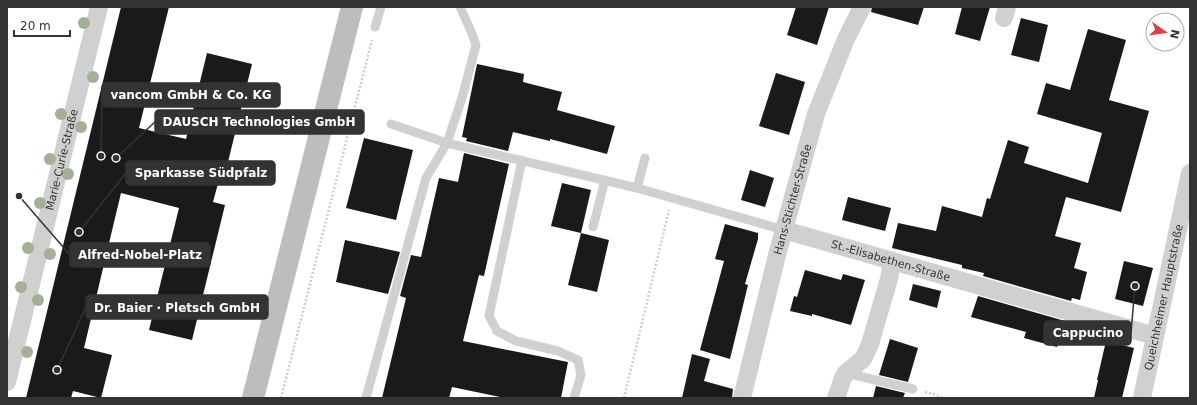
<svg xmlns="http://www.w3.org/2000/svg" width="1197" height="405" font-family="'DejaVu Sans',sans-serif">
	<style>
		.building { fill: #1a1a1a }
		.lines { fill: none; stroke-linecap: round; stroke-linejoin: round }
		.path { stroke: #cdcdcd; stroke-width: 2.5; stroke-dasharray: 2 2; stroke-linecap: butt }
		.service { stroke: #d0d0d0; stroke-width: 9 }
		.minor { stroke: #d0d0d0; stroke-width: 18 }
		.secondary { stroke: #bdbdbd; stroke-width: 22 }
		.tree { fill: #a2b095 }
		.labels { text-anchor: middle; stroke-width: 4; stroke-linejoin: round; paint-order: stroke }
		.street-label { font-size: 11px; fill: #333; stroke: #fff }
		.leader { fill: none; stroke: #333; stroke-width: 1.5 }
		.callout-dot { fill: #333; stroke: #fff; stroke-width: 1.5 }
		.callout { fill: #333; stroke: #333; stroke-width: 1.5 }
		.callout-label { font-size: 12px; text-anchor: middle; font-weight: bold; fill: #fff }
	</style>
	<rect width="100%" height="100%" fill="#fff"/>
	<g class="building">
		<path d="M121 7H169L139 128 186 139 207 53 252 64 227 166 223 165 213 202 225 205 192 340 149 330 179 208 121 193 84 348 112 355 101 398 73 391 71 398H26Z"/>
		<path d="M796 7H829L817 45 787 35Z"/>
		<path d="M872 7H924L918 25 871 12Z"/>
		<path d="M962 7H990L980 41 955 34Z"/>
		<path d="M1021 18 1048 25 1039 62 1011 55Z"/>
		<path d="M1088 29 1126 40 1109 100 1149 111 1121 212 1066 197 1055 236 1081 243 1074 268 1087 272 1080 300 1072 298 1071 301 983 276 984 273 962 268V265L892 248 898 223 936 231 942 206 982 217 987 198 990 199 1008 140 1029 147 1024 163 1088 183 1102 133 1037 114 1046 83 1070 90Z"/>
		<path d="M477 64 524 74 523 82 562 92 557 110 615 126 607 154 550 139V141L513 132 508 151 466 141 467 138 462 137Z"/>
		<path d="M776 73 805 82 789 135 759 126Z"/>
		<path d="M364 138 413 150 396 220 346 208Z"/>
		<path d="M464 153 509 164 484 276 479 275 463 341 568 362 561 398H505L452 387 449 398H382L406 298 400 296 411 255 421 257 439 178 458 182Z"/>
		<path d="M750 170 774 178 765 207 741 200Z"/>
		<path d="M562 183 591 190 581 233 551 226Z"/>
		<path d="M848 197 891 208 885 231 842 220Z"/>
		<path d="M725 224 758 233V239L745 284 748 285 730 359 700 350 724 261 715 259Z"/>
		<path d="M581 233 609 240 597 292 568 285Z"/>
		<path d="M345 240 400 252 388 294 336 282Z"/>
		<path d="M1124 261 1153 268 1143 306 1115 299Z"/>
		<path d="M805 270 841 280 843 274 865 280 851 325 812 314V316L790 311 794 296 797 297Z"/>
		<path d="M913 284 941 291 937 308 909 300Z"/>
		<path d="M978 296 1065 321 1057 347 1024 338 1026 332 971 317Z"/>
		<path d="M890 339 918 348 908 382 879 375Z"/>
		<path d="M1106 341 1134 348 1122 398H1094L1098 380H1097Z"/>
		<path d="M692 354 710 359 704 381 733 389 732 398H682Z"/>
		<path d="M876 386 905 393 903 398H873Z"/>
	</g>
	<g class="lines">
		<g class="path">
			<path d="M925 392 940 396 942 398"/>
			<path d="M281 398 372 40"/>
			<path d="M624 398 669 210"/>
		</g>
		<g class="service">
			<path d="M375 27 381 7"/>
			<path d="M391 124 447 143 637 188 784 230"/>
			<path d="M522 160 489 316 497 331 516 341 558 351 578 360 581 375 574 398"/>
			<path d="M637 188 645 158"/>
			<path d="M593 227 605 180"/>
			<path d="M846 373 913 389"/>
			<path d="M366 398 426 178 447 143 462 98 476 45 471 31 460 7"/>
		</g>
		<g class="minor">
			<path d="M1004 18 1007 7"/>
			<path id="s1" d="M784 230 1155 336"/>
			<path id="s2" d="M7 382 99 7"/>
			<path id="s3" d="M742 398 777 255 816 114 846 39 862 7"/>
			<path d="M836 398 843 378 846 373 863 359 870 344 889 279 892 261"/>
			<path id="s4" d="M1142 398 1190 173"/>
		</g>
		<path class="secondary" d="M253 398 352 7"/>
	</g>
	<g class="tree">
		<circle cx="84" cy="23" r="6"/>
		<circle cx="93" cy="77" r="6"/>
		<circle cx="61" cy="114" r="6"/>
		<circle cx="81" cy="127" r="6"/>
		<circle cx="50" cy="159" r="6"/>
		<circle cx="68" cy="174" r="6"/>
		<circle cx="40" cy="203" r="6"/>
		<circle cx="28" cy="248" r="6"/>
		<circle cx="50" cy="254" r="6"/>
		<circle cx="21" cy="287" r="6"/>
		<circle cx="38" cy="300" r="6"/>
		<circle cx="27" cy="352" r="6"/>
	</g>
	<g class="labels">
		<g class="street-label">
			<text dy="4" stroke="none"><textPath href="#s2" startOffset="229">Marie-Curie-Straße</textPath></text>
			<text dy="4" stroke="none"><textPath href="#s3" startOffset="205">Hans-Stichter-Straße</textPath></text>
			<text dy="4" stroke="none"><textPath href="#s1" startOffset="111">St.-Elisabethen-Straße</textPath></text>
			<text dy="4" stroke="none"><textPath href="#s4" startOffset="103">Queichheimer Hauptstraße</textPath></text>
		</g>
	</g>
	<path class="leader" d="M101 156L102 95M116 158L155 122M79 232L126 173M19 196L70 255M57 370L86 307M1135 286L1131 333"/>
	<g class="callout-dot">
		<circle cx="101" cy="156" r="4"/>
		<circle cx="116" cy="158" r="4"/>
		<circle cx="79" cy="232" r="4"/>
		<circle cx="19" cy="196" r="4"/>
		<circle cx="57" cy="370" r="4"/>
		<circle cx="1135" cy="286" r="4"/>
	</g>
	<g class="callout">
		<rect x="102" y="83" width="178" height="24" rx="4"/>
		<rect x="155" y="110" width="209" height="24" rx="4"/>
		<rect x="126" y="161" width="149" height="24" rx="4"/>
		<rect x="70" y="243" width="140" height="24" rx="4"/>
		<rect x="86" y="295" width="182" height="24" rx="4"/>
		<rect x="1044" y="321" width="87" height="24" rx="4"/>
	</g>
	<g class="callout-label">
		<text x="191" y="99">vancom GmbH &amp; Co. KG</text>
		<text x="259" y="126">DAUSCH Technologies GmbH</text>
		<text x="201" y="177">Sparkasse Südpfalz</text>
		<text x="140" y="259">Alfred-Nobel-Platz</text>
		<text x="177" y="312">Dr. Baier · Pletsch GmbH</text>
		<text x="1088" y="337">Cappucino</text>
	</g>
	<rect width="1197" height="405" fill="none" stroke="#333333" stroke-width="16"/>
	<g transform="translate(1165 32) rotate(103)"><circle r="19" fill="#ffffff" stroke="#adadad"/>
	<path d="M0-3L7 15L0 10L-7 15Z" fill="#e63946"/>
	<text y="-6" font-size="11" font-weight="bold" text-anchor="middle" fill="#333333">N</text>
	</g>
	<path d="M14 30v6h56v-6" fill="none" stroke="#333333" stroke-width="2"/>
	<text x="20" y="30" font-size="12" fill="#333333" stroke="#ffffff" stroke-width="3" paint-order="stroke">20 m</text>
</svg>
